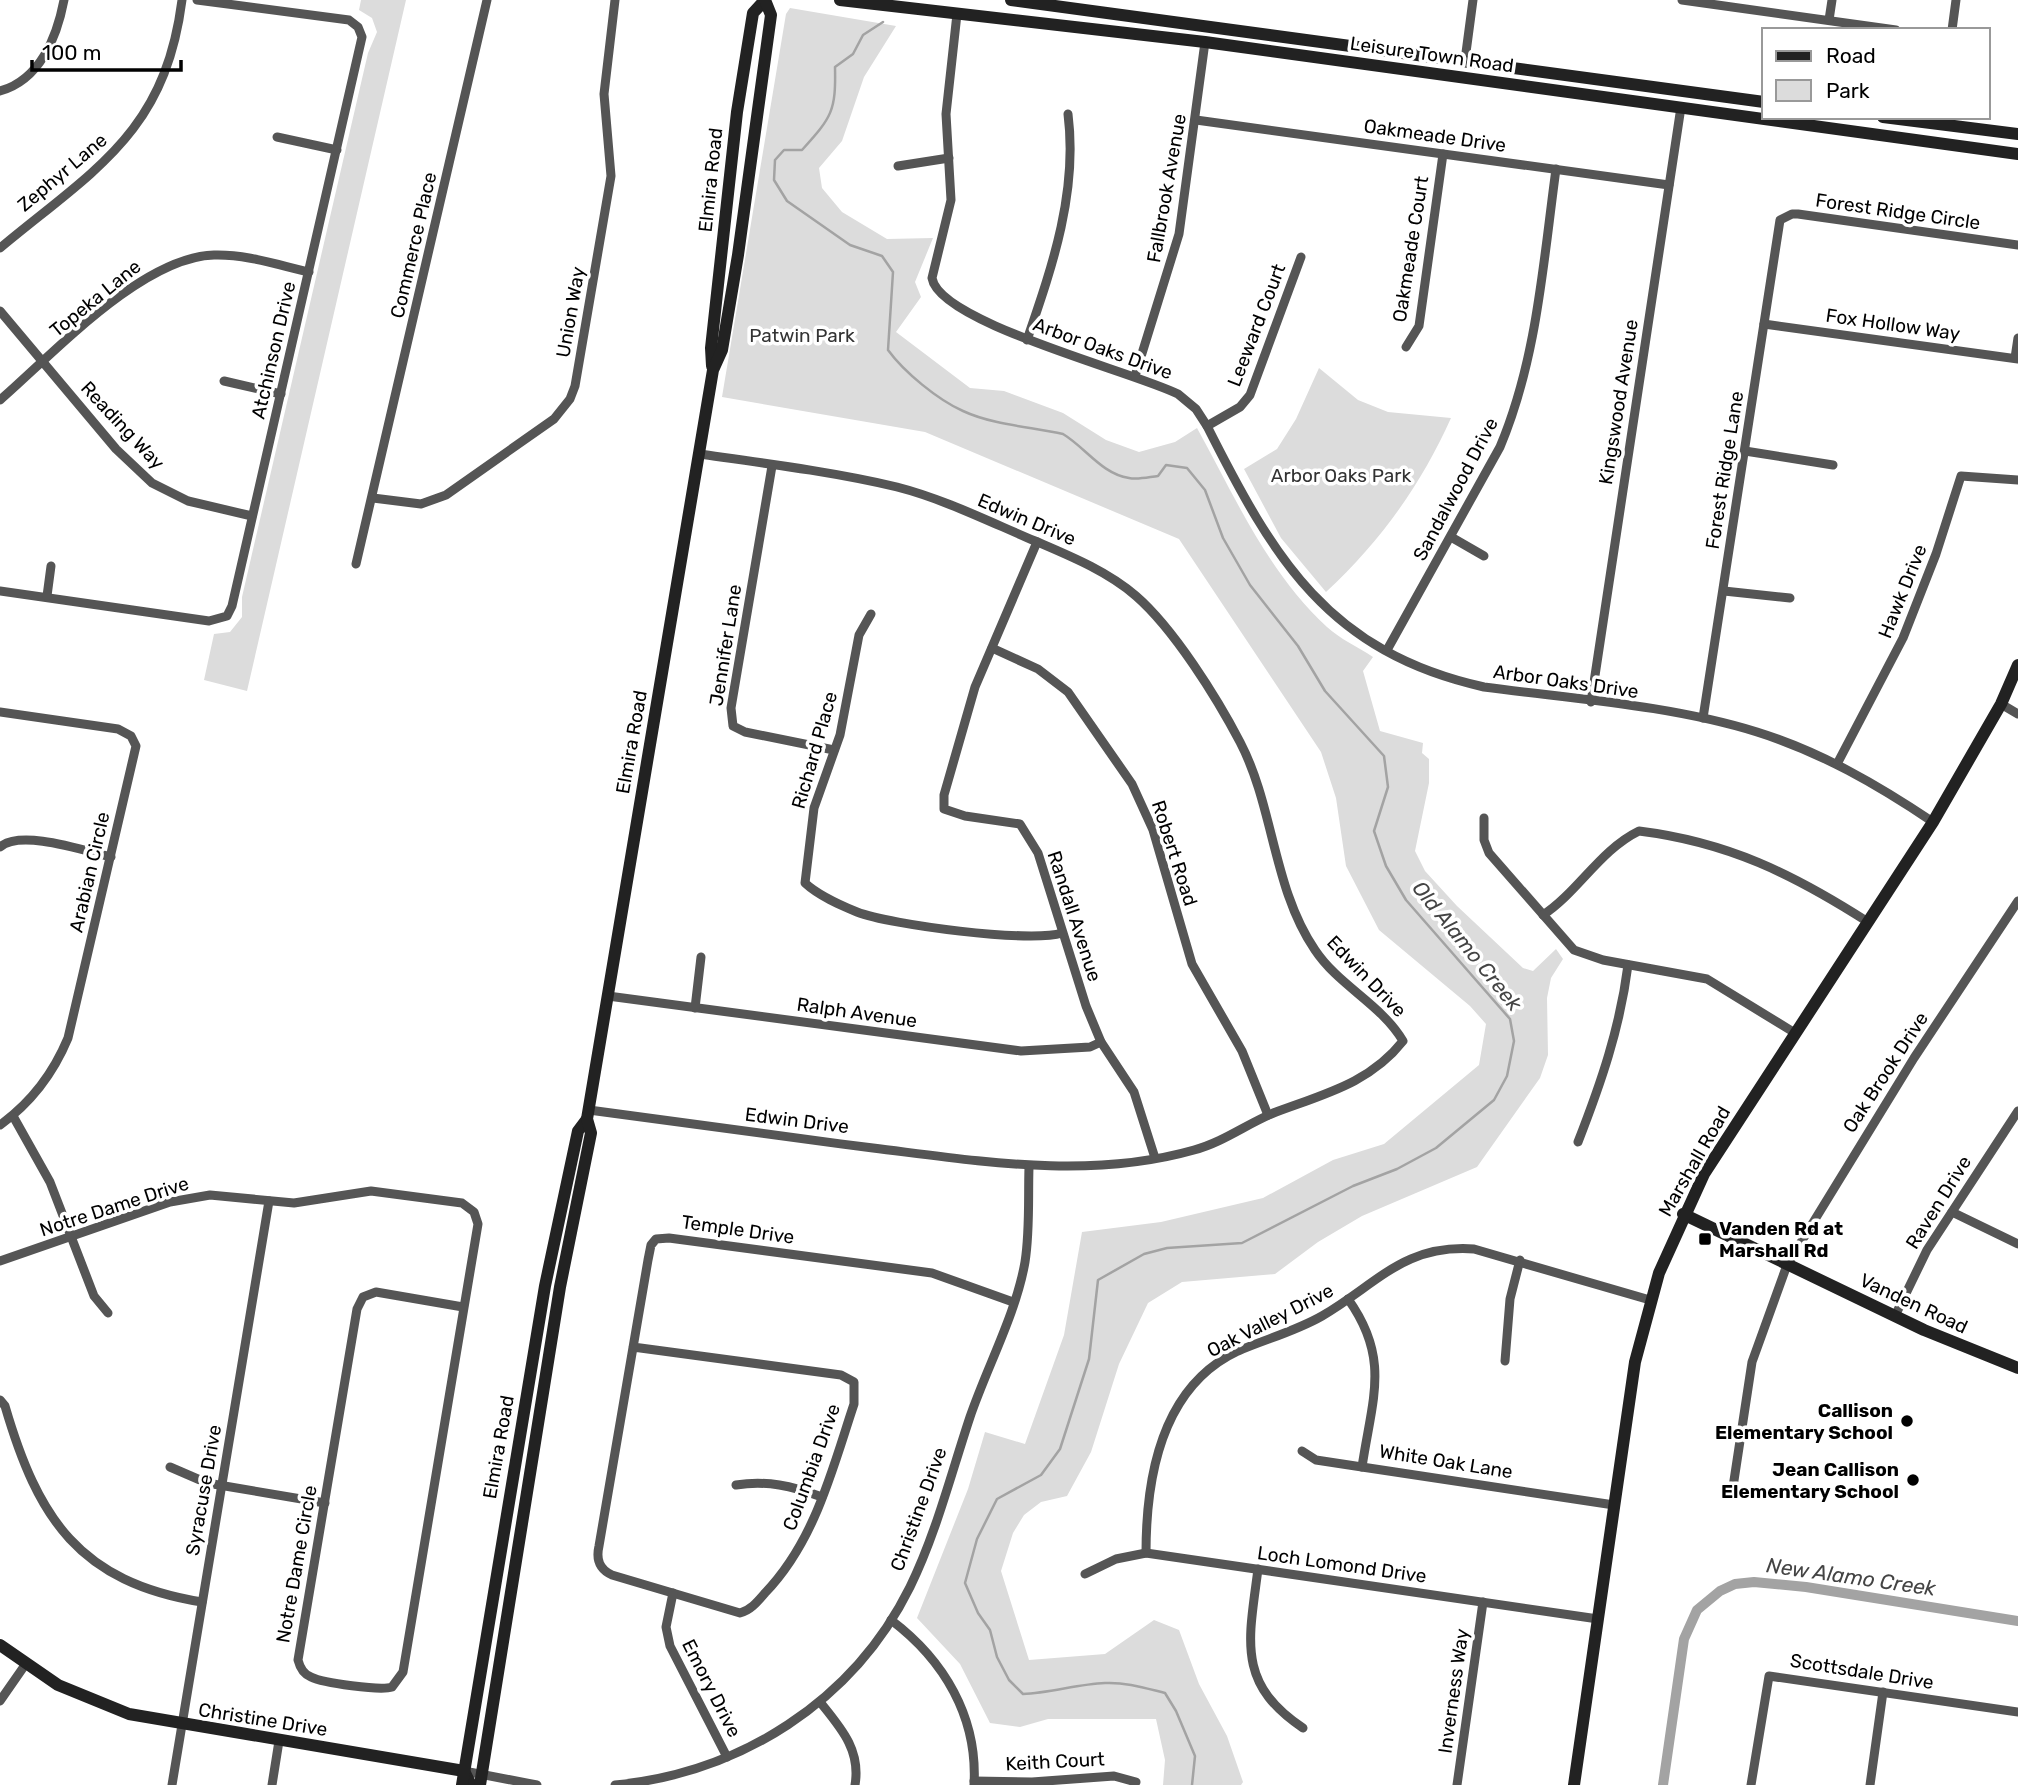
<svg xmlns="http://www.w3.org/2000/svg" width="2018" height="1785" font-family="Rubik,sans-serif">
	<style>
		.green { fill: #dcdcdc }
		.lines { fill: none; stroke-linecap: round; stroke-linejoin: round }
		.stream { stroke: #a3a3a3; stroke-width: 2.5 }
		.canal { stroke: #a3a3a3; stroke-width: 10 }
		.street { stroke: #555; stroke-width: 9 }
		.secondary { stroke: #222; stroke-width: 12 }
		.poi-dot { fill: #000; stroke: #fff; stroke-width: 2.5 }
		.labels { text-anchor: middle; stroke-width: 7; stroke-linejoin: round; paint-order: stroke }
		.street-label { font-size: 19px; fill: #000; stroke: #fff }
		.park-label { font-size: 19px; fill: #333; stroke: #fff }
		.poi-label { font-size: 19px; font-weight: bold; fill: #000; stroke: #fff; text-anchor: end }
		.water-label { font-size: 21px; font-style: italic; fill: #444; stroke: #fff }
	</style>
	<rect width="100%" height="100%" fill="#fff"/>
	<g class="green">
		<path d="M361 0H406L247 691 204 680 214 634 230 632 242 617V597L368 53 377 32 372 18 359 10Z"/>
		<path d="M790 8 896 26 864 77 842 141 819 168 822 188 842 212 887 239 933 238 915 282 921 297 896 332 970 388 1004 391 1063 413 1106 440 1139 452 1175 442 1197 428C1235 497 1268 573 1327 627 1340 639 1358 647 1373 657L1363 671 1380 731 1423 743 1422 753 1429 759V783L1415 851 1425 871 1457 906 1523 968 1533 971 1556 949 1563 959 1551 978 1547 998 1548 1055 1540 1078 1477 1167 1362 1216 1318 1242 1275 1274 1182 1282 1148 1303 1119 1364 1091 1452 1067 1496 1041 1502 1024 1515 1013 1533 1001 1571 1029 1660 1105 1654 1154 1620 1179 1630 1199 1684 1227 1736 1243 1782 1241 1785H1163L1165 1760 1156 1719H1048L1020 1727 990 1723 960 1664 917 1618 968 1489 985 1432 1025 1444 1064 1335 1082 1232 1161 1222 1263 1198 1333 1160 1384 1144 1479 1065 1486 1024 1470 1006 1379 930 1346 866 1336 798 1321 752 1179 539 925 432 722 397 786 14Z"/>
		<path d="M1319 368 1358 400 1388 412 1451 418C1421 485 1380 542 1326 592L1281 538 1244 469 1277 449 1296 419Z"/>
	</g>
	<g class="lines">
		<path class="stream" d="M883 22 863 35 853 54 835 67C836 111 832 117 802 150H784L775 160 774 180 787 201 850 245 882 256 893 272 888 350C904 372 938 400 963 411 993 425 1032 427 1063 434 1086 448 1102 474 1129 478 1138 480 1149 477 1158 476L1166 465 1187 468 1205 490 1223 538 1250 585 1298 646 1325 691 1384 756 1388 787 1374 831 1386 866 1406 900 1510 1019 1514 1041 1507 1076 1494 1100 1436 1148 1397 1169 1353 1186 1242 1243 1167 1248 1144 1254 1098 1280 1089 1359 1060 1449 1041 1475 997 1499 977 1539 965 1583 978 1613 990 1630 997 1657 1009 1680 1023 1694C1050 1693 1078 1684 1105 1683 1126 1682 1145 1688 1165 1693L1176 1711 1195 1756 1192 1785"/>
		<path class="canal" d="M1663 1785 1684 1639 1697 1610 1720 1591 1735 1584 1754 1582 1806 1587 2018 1621"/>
		<g class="street">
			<path d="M1682 0 1896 30"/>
			<path d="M957 14 946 114 951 200 932 278C939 323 1135 372 1178 394L1196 409 1207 426C1274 559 1328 652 1484 687 1574 699 1670 705 1757 732 1821 752 1878 785 1933 822"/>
			<path d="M1829 20 1832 0"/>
			<path d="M1952 30 1956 0"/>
			<path d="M1465 60 1473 0"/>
			<path d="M0 91C40 80 57 37 64 0"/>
			<path d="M1196 120 1669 185"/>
			<path d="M277 137 337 150"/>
			<path d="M898 166 949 158"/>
			<path d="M0 248C95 169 165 133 182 0"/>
			<path d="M0 311 116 449 152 483 188 501 252 516"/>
			<path d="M1764 324 2018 359"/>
			<path d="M1027 340C1052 267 1078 193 1068 114"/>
			<path d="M1406 347 1419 326 1443 154"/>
			<path d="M2015 358 2018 338"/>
			<path d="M1135 376 1179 234 1205 42"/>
			<path d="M224 381 281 394"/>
			<path d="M0 400C53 354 142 257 214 255 246 254 278 265 309 272"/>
			<path d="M1207 426 1240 407 1250 395 1301 257"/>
			<path d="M1745 451 1833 465"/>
			<path d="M772 466 731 708 733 726 745 732 834 750"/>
			<path d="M373 498 421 504 446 495 554 419 570 399 575 386 611 176 604 94 615 0"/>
			<path d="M1451 537 1484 556"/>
			<path d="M1037 542 975 687 944 795V809L965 816 1020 824 1038 853 1086 1006 1101 1042 1134 1092 1155 1158"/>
			<path d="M356 564 487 0"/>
			<path d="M0 591 209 621 227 616 232 606 362 37 358 27 349 20 197 0"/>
			<path d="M1724 591 1790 598"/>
			<path d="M47 596 51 566"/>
			<path d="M871 614 859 635 840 735 814 808 805 883C819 896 840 905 857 912 890 925 1030 943 1062 933"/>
			<path d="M992 648 1038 669 1068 692 1132 784 1153 830 1192 964 1242 1051 1268 1115"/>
			<path d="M1387 650 1500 447C1537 359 1543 264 1556 169"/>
			<path d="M1591 702 1681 107"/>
			<path d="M2001 704 2018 714"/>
			<path d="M0 712 118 729 131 736 136 746 68 1038C53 1074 32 1102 0 1125"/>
			<path d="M1703 718 1780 220 1792 214H1798L2018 245"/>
			<path d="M1837 764 1903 638 1936 554 1961 476 2018 480"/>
			<path d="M1484 818V840L1489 853 1574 950 1603 960 1707 979 1795 1033"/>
			<path d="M0 847C21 829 85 851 111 857"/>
			<path d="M1543 915C1578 892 1600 850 1639 831 1728 842 1793 874 1868 922"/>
			<path d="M608 996 1021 1051 1090 1047 1101 1042"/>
			<path d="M695 1008 701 957"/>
			<path d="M589 1110C683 1123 778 1136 873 1148 979 1161 1089 1180 1194 1150 1224 1142 1248 1123 1276 1112 1324 1094 1370 1083 1403 1041 1381 1004 1339 986 1315 950 1273 889 1274 807 1240 742 1217 698 1174 629 1136 596 1107 571 1070 556 1035 541 990 522 944 499 897 487 834 472 763 463 699 454"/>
			<path d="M13 1116 50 1182 94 1296 108 1313"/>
			<path d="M1578 1142C1601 1083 1620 1028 1628 965"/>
			<path d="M1952 1212 2018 1244"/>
			<path d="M0 1261 170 1202 210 1195 294 1203 371 1191 462 1203 474 1212 478 1224 403 1672 392 1687C381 1691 323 1683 311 1677 303 1674 300 1668 298 1660L357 1309 363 1297 376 1292 463 1307"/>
			<path d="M1348 1299C1391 1359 1372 1399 1362 1467L1614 1505"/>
			<path d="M1895 1316 1927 1250 2018 1111"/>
			<path d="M633 1347 841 1375 854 1382V1404C832 1470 815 1541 765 1593 758 1601 751 1610 740 1613L612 1575C599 1569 596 1559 599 1546L648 1260 651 1245 656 1239 669 1238 932 1273 1013 1302"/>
			<path d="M1505 1361 1510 1299 1520 1260"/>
			<path d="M0 1400 5 1406C38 1519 79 1582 202 1602"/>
			<path d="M1302 1451 1316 1460 1362 1467"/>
			<path d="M170 1467 207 1483 325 1503"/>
			<path d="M736 1485C767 1480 792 1486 822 1497"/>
			<path d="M1733 1487 1752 1362 1787 1265 1914 1058 2018 901"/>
			<path d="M1146 1553C1146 1477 1161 1387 1238 1351 1266 1339 1296 1331 1322 1316 1377 1284 1404 1244 1474 1249L1650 1300"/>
			<path d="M1258 1569C1249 1640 1236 1683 1303 1728"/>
			<path d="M1085 1574 1116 1559 1146 1553 1598 1619"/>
			<path d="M673 1593 666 1627 670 1646 727 1757"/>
			<path d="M891 1620C944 1660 978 1717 974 1785"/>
			<path d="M0 1701 25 1665"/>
			<path d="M820 1702C841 1728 861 1750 855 1785"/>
			<path d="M464 1771 537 1785"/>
			<path d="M974 1781 1032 1782 1114 1776 1136 1782"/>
			<path d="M172 1785 269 1201"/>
			<path d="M272 1785 279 1741"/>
			<path d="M615 1785C740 1773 853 1702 910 1587 936 1534 951 1474 970 1417 987 1367 1016 1314 1025 1262 1030 1231 1028 1198 1029 1167"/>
			<path d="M1457 1785 1483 1602"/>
			<path d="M1751 1785 1769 1676 2018 1712"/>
			<path d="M1870 1785 1883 1692"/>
		</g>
		<g class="secondary">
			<path d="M840 0 1205 42 2018 154"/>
			<path d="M1011 0 1764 102"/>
			<path d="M1883 117 2018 134"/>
			<path d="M712 366 711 348 737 112 753 13 765 0"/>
			<path d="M1683 1214 1924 1330 2018 1368"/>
			<path d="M0 1645 58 1685 129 1714 464 1771 471 1785"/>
			<path d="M462 1785 545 1286 578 1131 587 1119"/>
			<path d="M480 1785 560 1287 591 1133 587 1119 713 370 722 350 738 255 771 15 765 0"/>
			<path d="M1574 1785 1635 1362 1659 1273 1704 1174 1933 822 2001 704 2018 665"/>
		</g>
	</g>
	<g class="poi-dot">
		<rect x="1698" y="1232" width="14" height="14" rx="3.5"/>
		<circle cx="1907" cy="1421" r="7"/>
		<circle cx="1913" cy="1480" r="7"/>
	</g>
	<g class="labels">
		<g class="street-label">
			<text transform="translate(1432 54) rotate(8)" y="7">Leisure Town Road</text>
			<text transform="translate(1435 135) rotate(8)" y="7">Oakmeade Drive</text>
			<text transform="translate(62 172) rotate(-40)" y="7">Zephyr Lane</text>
			<text transform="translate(710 180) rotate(-84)" y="7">Elmira Road</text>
			<text transform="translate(1166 188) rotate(-80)" y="7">Fallbrook Avenue</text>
			<text transform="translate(1898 211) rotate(8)" y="7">Forest Ridge Circle</text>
			<text transform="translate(413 245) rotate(-77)" y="7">Commerce Place</text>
			<text transform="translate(1410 249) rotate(-81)" y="7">Oakmeade Court</text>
			<text transform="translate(95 298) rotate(-39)" y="7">Topeka Lane</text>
			<text transform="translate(570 312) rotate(-80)" y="7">Union Way</text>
			<text transform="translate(1893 324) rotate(8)" y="7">Fox Hollow Way</text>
			<text transform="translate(1256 325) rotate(-69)" y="7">Leeward Court</text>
			<text transform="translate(1103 348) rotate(20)" y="7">Arbor Oaks Drive</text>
			<text transform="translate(273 350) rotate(-77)" y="7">Atchinson Drive</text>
			<text transform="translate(1618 402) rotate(-81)" y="7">Kingswood Avenue</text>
			<text transform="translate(123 425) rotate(47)" y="7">Reading Way</text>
			<text transform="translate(1724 470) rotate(-81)" y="7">Forest Ridge Lane</text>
			<text transform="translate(1455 489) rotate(-62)" y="7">Sandalwood Drive</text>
			<text transform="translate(1027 519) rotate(23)" y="7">Edwin Drive</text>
			<text transform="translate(1902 591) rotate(-68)" y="7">Hawk Drive</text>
			<text transform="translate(725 645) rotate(-81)" y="7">Jennifer Lane</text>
			<text transform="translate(1566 681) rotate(8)" y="7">Arbor Oaks Drive</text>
			<text transform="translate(631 742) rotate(-80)" y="7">Elmira Road</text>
			<text transform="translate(814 750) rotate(-74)" y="7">Richard Place</text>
			<text transform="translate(1175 853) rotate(72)" y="7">Robert Road</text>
			<text transform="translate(89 872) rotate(-77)" y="7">Arabian Circle</text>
			<text transform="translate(1075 916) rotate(72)" y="7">Randall Avenue</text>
			<text transform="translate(1367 976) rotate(46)" y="7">Edwin Drive</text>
			<text transform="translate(857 1012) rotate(8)" y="7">Ralph Avenue</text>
			<text transform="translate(1885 1072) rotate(-57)" y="7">Oak Brook Drive</text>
			<text transform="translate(797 1120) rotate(7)" y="7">Edwin Drive</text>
			<text transform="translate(1694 1161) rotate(-60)" y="7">Marshall Road</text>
			<text transform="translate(1938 1202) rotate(-58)" y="7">Raven Drive</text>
			<text transform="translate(114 1206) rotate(-18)" y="7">Notre Dame Drive</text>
			<text transform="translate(738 1229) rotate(8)" y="7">Temple Drive</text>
			<text transform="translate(1914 1303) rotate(25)" y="7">Vanden Road</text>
			<text transform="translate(1270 1320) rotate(-27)" y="7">Oak Valley Drive</text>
			<text transform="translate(498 1447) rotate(-80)" y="7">Elmira Road</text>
			<text transform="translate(1446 1461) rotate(9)" y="7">White Oak Lane</text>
			<text transform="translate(811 1467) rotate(-70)" y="7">Columbia Drive</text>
			<text transform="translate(203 1490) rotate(-80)" y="7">Syracuse Drive</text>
			<text transform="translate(918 1509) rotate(-70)" y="7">Christine Drive</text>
			<text transform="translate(296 1564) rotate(-80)" y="7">Notre Dame Circle</text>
			<text transform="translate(1342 1564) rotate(8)" y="7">Loch Lomond Drive</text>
			<text transform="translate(1862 1671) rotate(9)" y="7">Scottsdale Drive</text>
			<text transform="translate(712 1688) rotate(63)" y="7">Emory Drive</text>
			<text transform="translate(1453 1691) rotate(-82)" y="7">Inverness Way</text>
			<text transform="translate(263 1719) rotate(9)" y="7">Christine Drive</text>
			<text transform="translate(1055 1761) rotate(-3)" y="7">Keith Court</text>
		</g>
		<g class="park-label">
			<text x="802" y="342">Patwin Park</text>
			<text x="1341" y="482">Arbor Oaks Park</text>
		</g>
		<g class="poi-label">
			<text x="1719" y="1235" text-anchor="start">Vanden Rd at<tspan x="1719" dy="22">Marshall Rd</tspan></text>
			<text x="1893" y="1417">Callison<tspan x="1893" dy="22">Elementary School</tspan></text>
			<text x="1899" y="1476">Jean Callison<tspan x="1899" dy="22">Elementary School</tspan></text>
		</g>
		<g class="water-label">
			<text transform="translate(1467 946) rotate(51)" y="7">Old Alamo Creek</text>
			<text transform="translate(1851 1577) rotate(8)" y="7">New Alamo Creek</text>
		</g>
	</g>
	<rect x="1762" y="28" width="228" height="91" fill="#ffffff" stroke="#999999" stroke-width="2"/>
	<rect x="1776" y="51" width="35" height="10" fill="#222222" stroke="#999999" stroke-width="2"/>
	<text x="1826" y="63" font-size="21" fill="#000000">Road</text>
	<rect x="1776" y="80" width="35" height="21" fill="#dcdcdc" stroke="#999999" stroke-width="2"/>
	<text x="1826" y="98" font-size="21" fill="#000000">Park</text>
	<path d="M32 60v10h149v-10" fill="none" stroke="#000000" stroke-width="3.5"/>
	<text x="42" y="60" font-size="21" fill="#000000" stroke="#ffffff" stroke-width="5" paint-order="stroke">100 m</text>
</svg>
